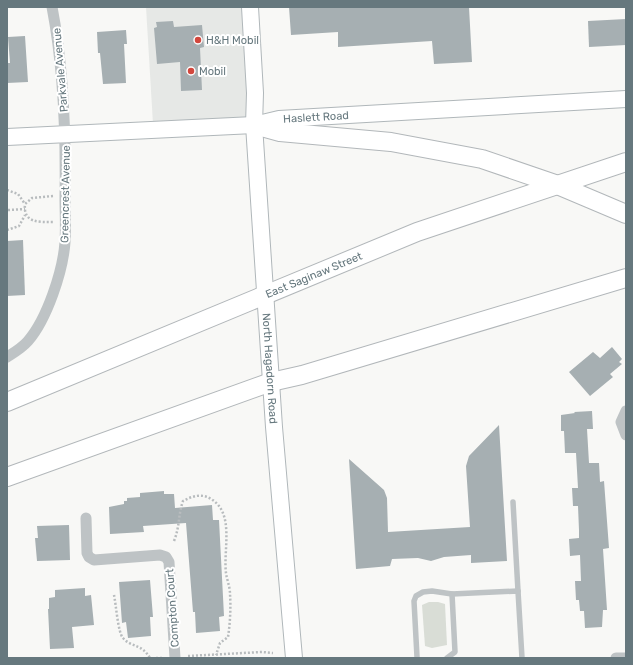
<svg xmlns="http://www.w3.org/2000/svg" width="633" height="665" font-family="Rubik,sans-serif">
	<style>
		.built { fill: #e6e8e6 }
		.grass { fill: #d9ddd6 }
		.building { fill: #a6afb2 }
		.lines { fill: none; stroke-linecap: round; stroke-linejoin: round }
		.secondary-casing { stroke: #b0b7ba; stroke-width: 18 }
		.primary-casing { stroke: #b2b7ba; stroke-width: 20 }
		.path { stroke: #b8bcbe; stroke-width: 2.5; stroke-dasharray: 2 2; stroke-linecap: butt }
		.lane { stroke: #bec3c5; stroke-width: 5.5 }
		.street { stroke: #bec3c5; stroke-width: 11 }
		.secondary { stroke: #fff; stroke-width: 16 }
		.primary { stroke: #fff; stroke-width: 18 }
		.poi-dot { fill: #d2473d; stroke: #fff; stroke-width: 1.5 }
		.labels { text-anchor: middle; stroke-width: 4; stroke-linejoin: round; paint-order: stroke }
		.poi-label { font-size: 11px; fill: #66787e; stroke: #fff; text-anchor: start }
		.street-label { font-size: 11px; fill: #66787e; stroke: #fff }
	</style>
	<rect width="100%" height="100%" fill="#f8f8f6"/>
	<path class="built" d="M146 7H246L252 117 153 124Z"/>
	<path class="grass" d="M429 602H438L445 604 447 645 432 648 425 646 422 605Z"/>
	<g class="building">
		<path d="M289 7H469L472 62 434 64 432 41 338 47V32L291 35Z"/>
		<path d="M626 19V45L589 47 588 21Z"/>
		<path d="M173 21 174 27 202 25 204 47 200 48 202 90 181 91 180 62 157 64 154 28 157 27 156 22Z"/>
		<path d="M126 30 127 44H124L126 83 103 84 100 53H98L97 32Z"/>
		<path d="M25 36 28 82 7 83V63H10L8 37Z"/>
		<path d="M23 240 25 295 7 296V241Z"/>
		<path d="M612 347 622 359 619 362 622 364 610 374 613 377 590 396 569 372 593 352 600 358Z"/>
		<path d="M592 411 593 429H587L589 463H599L600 482 604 481 609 548 603 549 607 610H603L602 627 585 628 584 611H580L579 600H576L575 581H581L580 555 570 556 569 539 579 538V530L578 506H573L572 488H578L576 453H565L564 431H561V415L575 413 574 412Z"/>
		<path d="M499 425 507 561 471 563V555L444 557 431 561 418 558 392 559 390 566 356 569 349 459 384 490 387 498 388 532 470 527 466 466 469 456Z"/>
		<path d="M164 491V494H174L175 508 212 505 213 520H219L224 616 219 617 220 631 196 633 195 612H193L186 523 143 526 144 532 110 534 109 507 124 504V501H127V498L140 497V493Z"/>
		<path d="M69 525 70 560 37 561 35 538H38L37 526Z"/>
		<path d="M150 580 153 617H150L151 636 128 638 126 622 122 623 119 582Z"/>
		<path d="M85 588V596L91 595 94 625 72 627 74 648 50 649 48 609H49V598L55 597V590Z"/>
	</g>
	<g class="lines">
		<g class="secondary-casing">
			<g id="secondary">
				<path id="s1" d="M250 7 255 93 254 125 274 427 294 658"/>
				<path id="s2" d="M7 137 254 125 279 119 626 99"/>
			</g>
		</g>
		<g class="primary-casing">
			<g id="primary">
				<path d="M254 125 280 132 391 142 482 159 555 184 626 214"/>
				<path id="s3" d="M7 402 417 232 626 162"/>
				<path d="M7 477 271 382 302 375 626 278"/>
			</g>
		</g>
		<g class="path">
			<path d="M7 190 18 194 25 204"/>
			<path d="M53 196 32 198 25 204C23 223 38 222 53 222"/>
			<path d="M8 210 25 209"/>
			<path d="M7 230 19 226 25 215"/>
			<path d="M174 541C180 526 178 515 183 501 192 496 202 493 211 499 235 513 223 550 226 573 227 580 230 587 230 594 231 608 230 624 228 637L220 643 216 655"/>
			<path d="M114 595C116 604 118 633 123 638 132 648 141 643 150 658"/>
			<path d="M188 656 262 652 273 653"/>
			<path d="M156 658H163"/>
		</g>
		<g class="lane">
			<path d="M513 502 518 591"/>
			<path d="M417 657 414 601 416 596 423 592 432 591 452 594 518 591 522 658"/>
			<path d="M447 658 455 652 452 594"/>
		</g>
		<g class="street">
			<path d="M7 357C15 352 22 348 28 341 47 319 63 271 65 242 66 227 65 212 65 197 66 134 64 69 52 7"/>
			<path d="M626 411 621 422 626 435"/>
			<path d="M86 518 87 553 89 557 94 560 160 555 166 557 169 562 175 658"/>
			<path d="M616 658H626"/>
		</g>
		<use href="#secondary" class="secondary"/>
		<use href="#primary" class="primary"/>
	</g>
	<g class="poi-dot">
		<circle cx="198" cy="40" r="4"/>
		<circle cx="191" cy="71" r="4"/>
	</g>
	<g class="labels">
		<g class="poi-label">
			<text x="206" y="44">H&amp;H Mobil</text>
			<text x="199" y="75">Mobil</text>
		</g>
		<g class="street-label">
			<text transform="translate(60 70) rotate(-95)" y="4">Parkvale Avenue</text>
			<text dy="4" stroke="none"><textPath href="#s2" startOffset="310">Haslett Road</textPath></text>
			<text transform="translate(65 194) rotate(-89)" y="4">Greencrest Avenue</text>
			<text dy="4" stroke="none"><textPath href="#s3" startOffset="332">East Saginaw Street</textPath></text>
			<text dy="4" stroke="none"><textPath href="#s1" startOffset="362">North Hagadorn Road</textPath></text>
			<text transform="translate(172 608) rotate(-94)" y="4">Compton Court</text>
		</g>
	</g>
	<rect width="633" height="665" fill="none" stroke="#66787e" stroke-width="16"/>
</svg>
